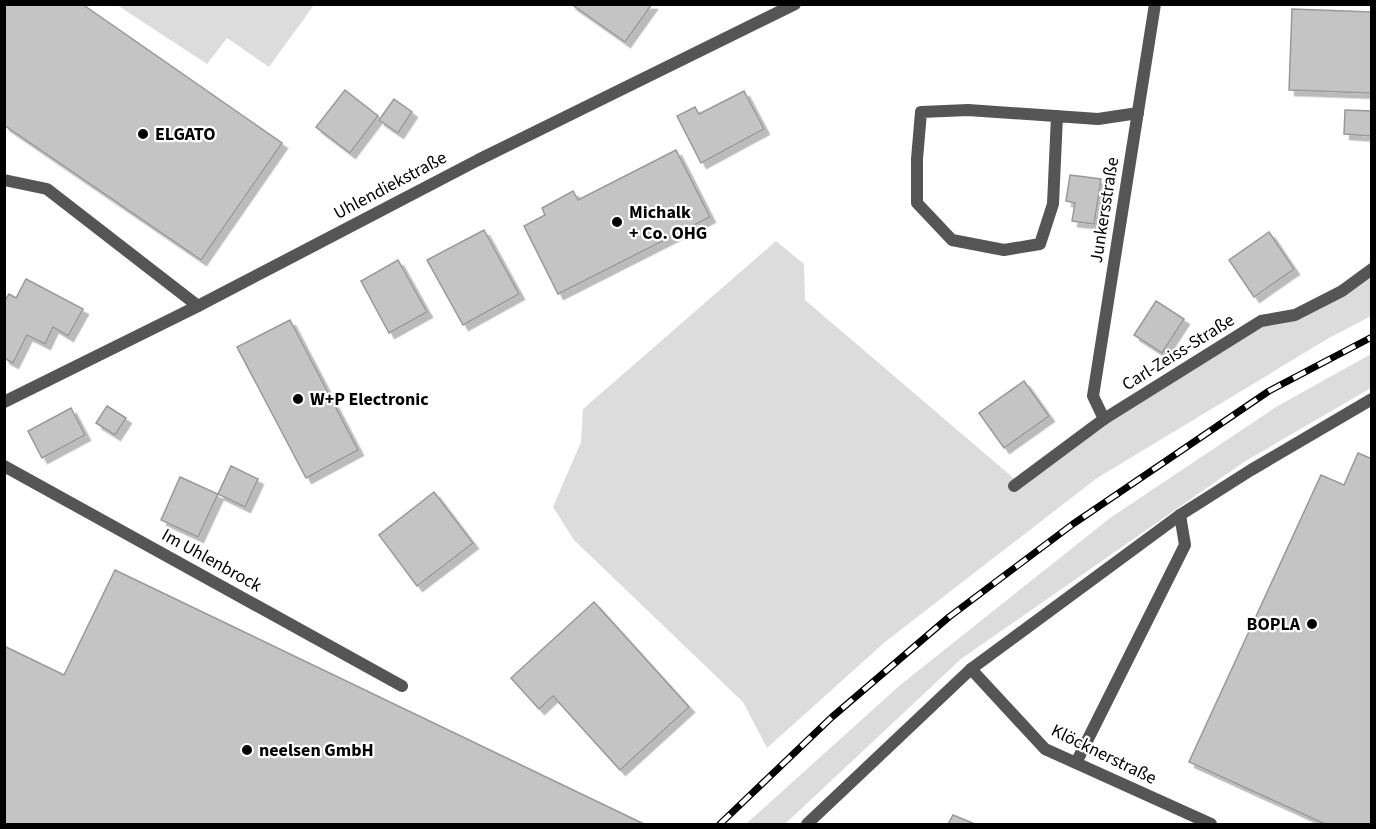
<svg xmlns="http://www.w3.org/2000/svg" width="1376" height="829" font-family="'Source Sans 3',sans-serif">
	<style>
		.green { fill: #dcdcdc }
		.building { fill: #c4c4c4; stroke: #999; stroke-width: 1.5; filter: url(#shadow) }
		.lines { fill: none; stroke-linecap: round; stroke-linejoin: round }
		.lane { stroke: #555; stroke-width: 12 }
		.street { stroke: #555; stroke-width: 12 }
		.rail-casing { stroke: #000; stroke-width: 7 }
		.rail { stroke: #fff; stroke-width: 4.5; stroke-dasharray: 14; stroke-linecap: butt }
		.poi-dot { fill: #000; stroke: #fff; stroke-width: 2 }
		.labels { text-anchor: middle; stroke-width: 4.5; stroke-linejoin: round; paint-order: stroke }
		.poi-label { font-size: 18px; font-weight: bold; fill: #000; stroke: #fff; text-anchor: start }
		.street-label { font-size: 18px; fill: #000; stroke: #fff }
	</style>
	<defs>
		<filter id="shadow"><feDropShadow dx="5.5" dy="5.5" stdDeviation="0" flood-color="#0004"/></filter>
	</defs>
	<rect width="100%" height="100%" fill="#fff"/>
	<g class="green">
		<path d="M117 5H314L269 67 227 38 207 64Z"/>
		<path d="M776 241 804 264 805 300 1017 481 1261 322 1296 315 1371 273V316L1329 338 1097 478 885 642 767 748 743 702 574 540 553 507 581 442 583 409Z"/>
		<path d="M1371 354V388L1244 462 961 659 785 824H746L899 686 1110 518 1276 407Z"/>
	</g>
	<g class="building">
		<path d="M4 4H82L282 143 201 260 4 125Z"/>
		<path d="M571 4H652L625 42Z"/>
		<path d="M1292 9 1372 12V93L1289 90Z"/>
		<path d="M345 90 378 116 350 153 316 127Z"/>
		<path d="M744 91 764 129 701 163 677 116 695 107 699 114Z"/>
		<path d="M394 99 412 112 398 133 379 120Z"/>
		<path d="M1345 110 1372 111V136L1344 134Z"/>
		<path d="M676 150 710 217 558 294 524 226 545 215 542 208 573 191 578 200Z"/>
		<path d="M1070 175 1101 179 1094 224 1072 221 1075 203 1066 201Z"/>
		<path d="M484 230 519 294 463 325 427 260Z"/>
		<path d="M1269 232 1294 269 1254 297 1229 260Z"/>
		<path d="M398 260 427 312 389 333 361 281Z"/>
		<path d="M26 279 83 309 68 336 53 327 45 344 27 335 13 363 4 358V302L9 294 16 298Z"/>
		<path d="M1156 301 1184 319 1162 353 1134 335Z"/>
		<path d="M290 320 358 450 306 478 237 347Z"/>
		<path d="M1024 381 1049 416 1004 448 979 413Z"/>
		<path d="M107 406 126 418 115 435 96 423Z"/>
		<path d="M71 408 85 435 42 458 28 431Z"/>
		<path d="M1358 453 1372 459V824H1325L1189 762 1321 475 1344 485Z"/>
		<path d="M231 466 258 479 245 507 218 494Z"/>
		<path d="M180 477 218 494 198 537 161 520Z"/>
		<path d="M434 492 473 543 417 586 379 535Z"/>
		<path d="M115 570 644 824H4V646L64 675Z"/>
		<path d="M594 602 689 707 620 770 553 696 539 709 511 678Z"/>
		<path d="M953 815 975 824H948Z"/>
	</g>
	<g class="lines">
		<g class="lane">
			<path d="M1057 116 1053 204 1040 244 1004 250 952 240 917 203V159L921 112 968 110 1098 119 1138 113"/>
			<path d="M4 180 47 189 198 306"/>
			<path d="M1076 763 1185 545 1180 515"/>
			<path d="M807 824 971 669 1180 515 1251 470 1372 399"/>
		</g>
		<g class="street">
			<path d="M4 402 198 306 478 160 795 4"/>
			<path d="M1104 419 1093 396 1155 4"/>
			<path d="M4 466 402 686"/>
			<path d="M1014 486 1104 419 1261 321 1295 315 1342 291 1372 269"/>
			<path d="M971 669 1045 749 1211 824"/>
		</g>
		<g class="rail-casing">
			<path id="rail" d="M720 824 832 717 949 617 1073 524 1269 391 1372 337"/>
		</g>
		<use href="#rail" class="rail"/>
	</g>
	<g class="poi-dot">
		<circle cx="143" cy="134" r="6"/>
		<circle cx="617" cy="222" r="6"/>
		<circle cx="298" cy="399" r="6"/>
		<circle cx="1312" cy="624" r="6"/>
		<circle cx="247" cy="750" r="6"/>
	</g>
	<g class="labels">
		<g class="poi-label">
			<text x="155" y="140">ELGATO</text>
			<text x="629" y="218">Michalk<tspan x="629" dy="21">+ Co. OHG</tspan></text>
			<text x="310" y="405">W+P Electronic</text>
			<text x="1300" y="630" text-anchor="end">BOPLA</text>
			<text x="259" y="756">neelsen GmbH</text>
		</g>
		<g class="street-label">
			<text transform="translate(390 185) rotate(-28)" y="6">Uhlendiekstraße</text>
			<text transform="translate(1104 210) rotate(-81)" y="6">Junkersstraße</text>
			<text transform="translate(1178 352) rotate(-32)" y="6">Carl-Zeiss-Straße</text>
			<text transform="translate(212 560) rotate(29)" y="6">Im Uhlenbrock</text>
			<text transform="translate(1104 754) rotate(26)" y="6">Klöcknerstraße</text>
		</g>
	</g>
	<rect width="1376" height="829" fill="none" stroke="#000000" stroke-width="12"/>
</svg>
